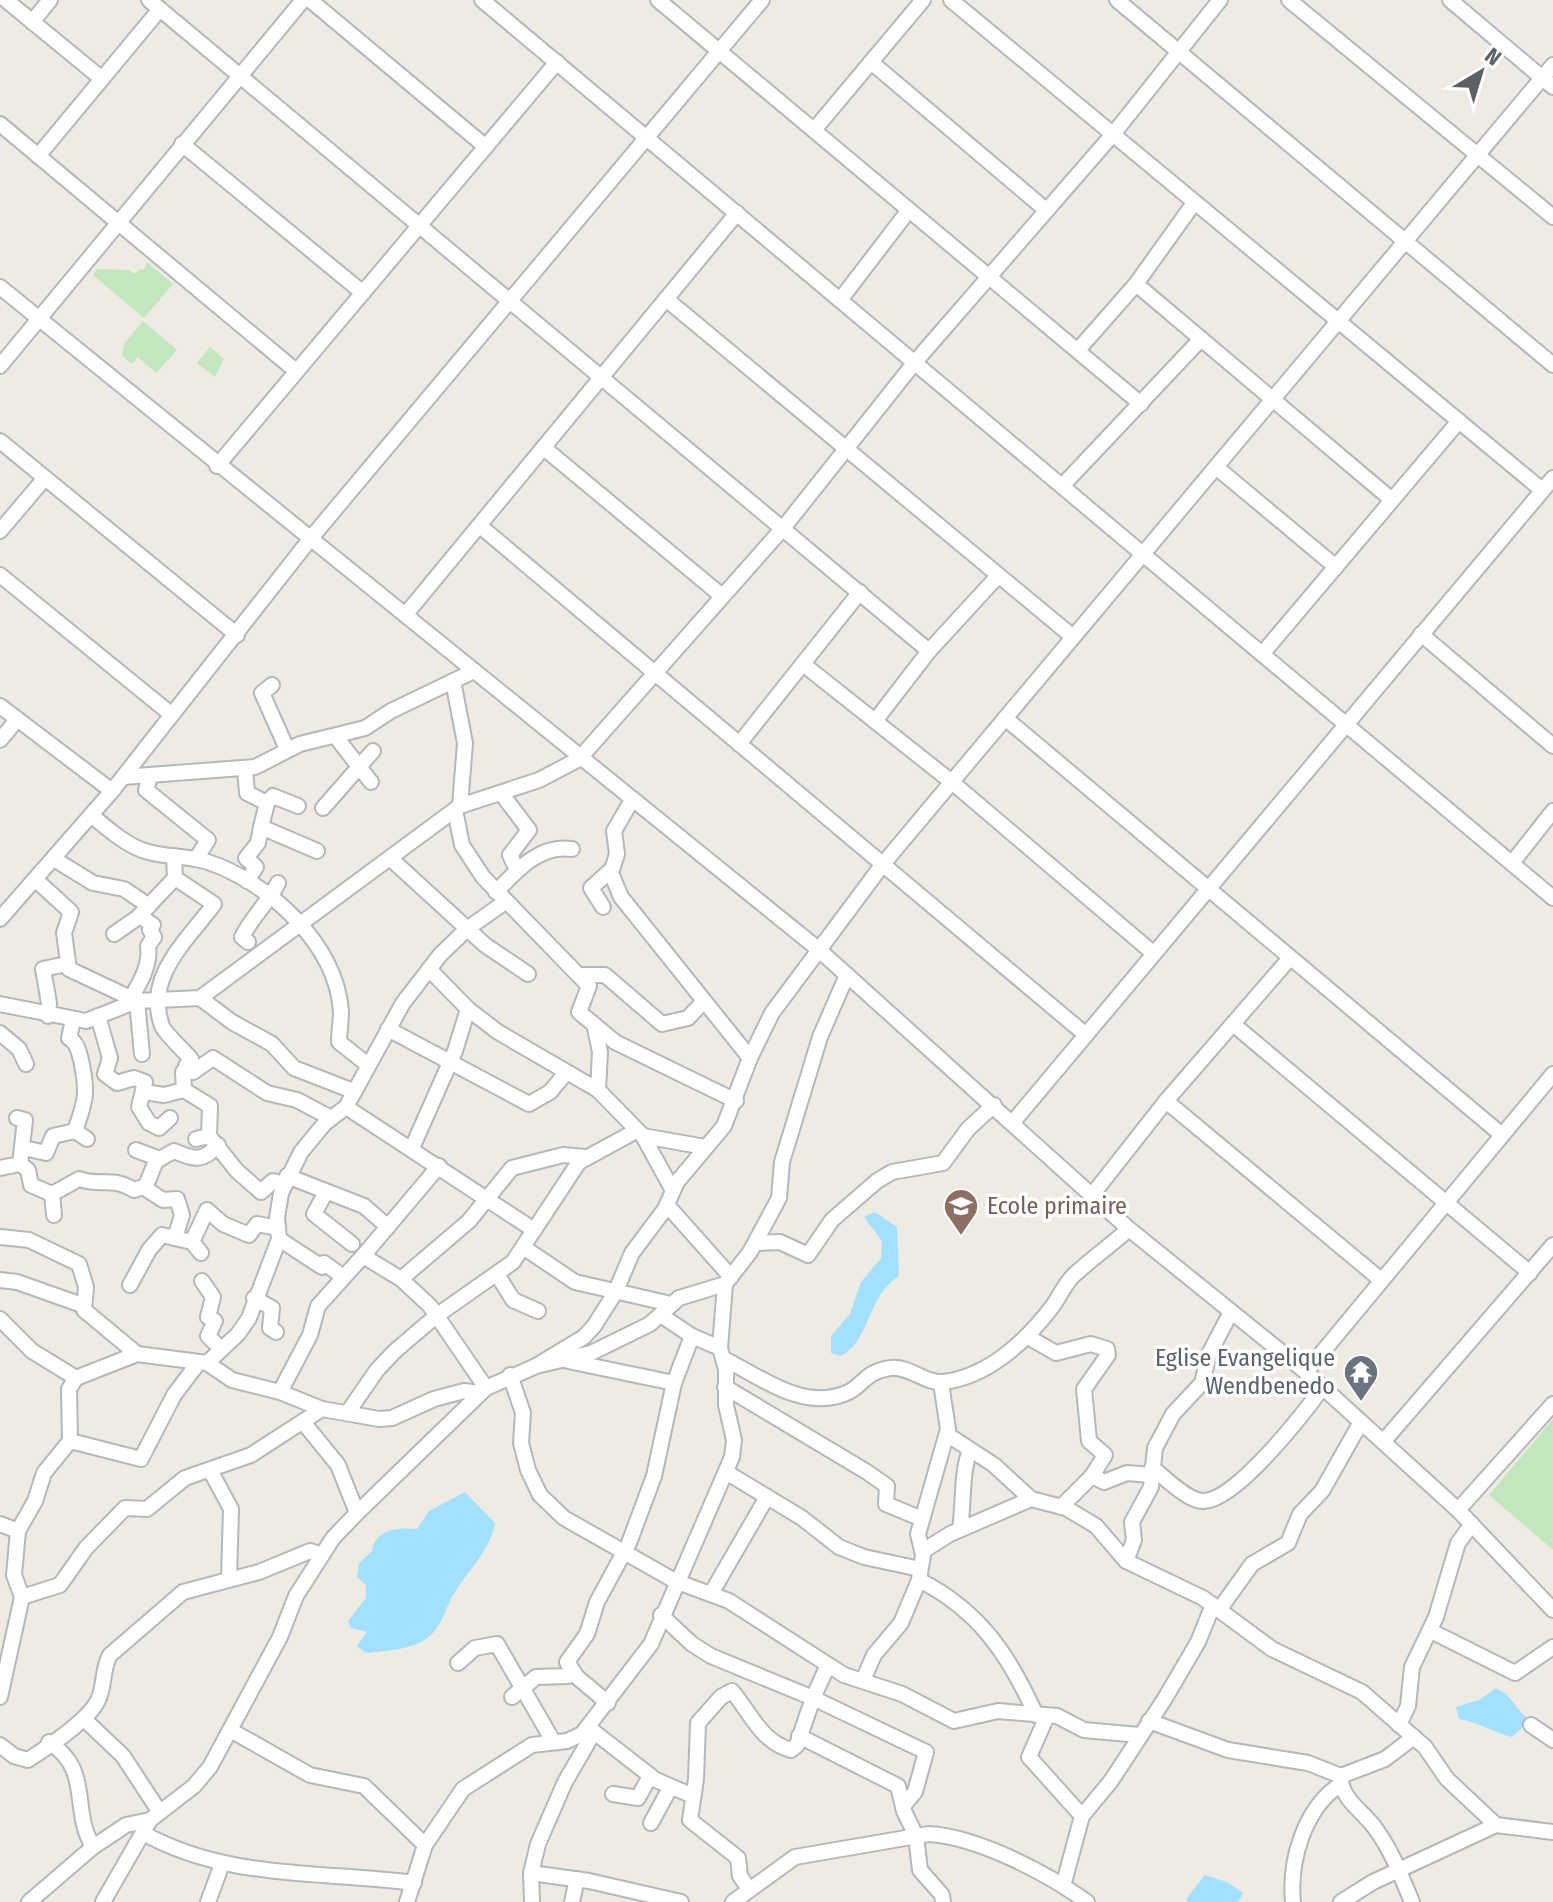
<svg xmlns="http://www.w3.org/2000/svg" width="1553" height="1902" font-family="'Fira Sans Condensed',sans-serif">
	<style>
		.green { fill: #c2e7bf }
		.water { fill: #a2e0ff }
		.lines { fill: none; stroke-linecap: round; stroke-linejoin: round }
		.minor-casing { stroke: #b4b7bb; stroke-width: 18 }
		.minor { stroke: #fff; stroke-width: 14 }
		.labels { text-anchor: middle; stroke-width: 7; stroke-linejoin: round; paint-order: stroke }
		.education-label { font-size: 24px; fill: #785e54; stroke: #fff; text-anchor: start }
		.worship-label { font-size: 24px; fill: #5b616d; stroke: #fff; text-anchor: end }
	</style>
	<rect width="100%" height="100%" fill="#eeebe3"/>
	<g class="green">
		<path d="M147 262 173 284 144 318 93 275 97 269 129 270 135 274 140 269 144 270Z"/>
		<path d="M143 321 177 350 156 373 138 357 132 364 122 356 124 344Z"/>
		<path d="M210 347 224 359 215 377 197 363Z"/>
		<path d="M1553 1419V1550L1489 1495Z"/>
	</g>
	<g class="water">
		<path d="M875 1212 897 1227 899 1276C866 1297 871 1340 841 1356L831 1353V1336L850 1314 861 1282 881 1258 882 1241 864 1217Z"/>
		<path d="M465 1492 495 1523C490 1552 466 1572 452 1597 443 1614 440 1632 421 1642 405 1650 384 1651 366 1653L357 1646 367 1632 351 1628 348 1621 366 1598V1585L357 1577 359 1563 372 1551C375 1529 398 1527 417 1529L429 1511Z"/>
		<path d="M1496 1688C1513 1696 1516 1710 1530 1721L1512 1737C1493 1732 1478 1722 1459 1719L1456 1707 1479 1700Z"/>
		<path d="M1205 1875 1227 1882 1243 1893 1238 1902H1188L1186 1899Z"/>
	</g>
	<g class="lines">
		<g class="minor-casing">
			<g id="minor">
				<path d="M6 0 102 79"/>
				<path d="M149 0 929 651"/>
				<path d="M310 0 486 147"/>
				<path d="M482 0 1553 898"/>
				<path d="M658 0 1141 404"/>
				<path d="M951 0 1542 490"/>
				<path d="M1117 0 1553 365"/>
				<path d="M1289 0 1553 217"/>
				<path d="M1450 0 1553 87"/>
				<path d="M32 22 50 0"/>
				<path d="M871 62 1046 210"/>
				<path d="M0 124 296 371"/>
				<path d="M814 130 923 0"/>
				<path d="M182 144 363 293"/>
				<path d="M38 156 160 9"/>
				<path d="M1136 284 1392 500"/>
				<path d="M0 287 818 949 1129 1229 1306 1372 1458 1510 1553 1610"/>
				<path d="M666 299 1073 637"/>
				<path d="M840 300 909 210"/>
				<path d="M1078 350 1136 284 1194 203"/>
				<path d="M0 366 303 0"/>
				<path d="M0 441 237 635"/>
				<path d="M544 448 722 596"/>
				<path d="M217 466 557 62"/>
				<path d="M1216 467 1336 567"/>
				<path d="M1062 486 1201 339"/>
				<path d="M480 526 1086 1035"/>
				<path d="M0 531 45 478"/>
				<path d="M0 575 172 715"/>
				<path d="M406 614 737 213"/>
				<path d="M1421 634 1553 746"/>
				<path d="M1262 654 1459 421"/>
				<path d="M803 664 953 783 1153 953"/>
				<path d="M453 681 465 743 460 806"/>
				<path d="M272 685 262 693 287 749"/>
				<path d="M0 706 112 791"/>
				<path d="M1005 718 1502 1135"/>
				<path d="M875 721 929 651 997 577"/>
				<path d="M336 737 371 782"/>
				<path d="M0 740 17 720"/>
				<path d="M739 744 860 592"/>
				<path d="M245 768 247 793 267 803 261 827"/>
				<path d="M123 777 255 767 300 744 365 728 391 711 474 671"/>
				<path d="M150 777 146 790 208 840 196 859"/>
				<path d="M501 793 529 830 510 855 517 870"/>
				<path d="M632 800 614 831 617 854 611 873 621 897 750 1058"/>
				<path d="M267 803 273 796 298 806"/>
				<path d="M323 808 373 751"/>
				<path d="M455 810 462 845 483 877 589 986 579 1012 615 1042 736 1101"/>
				<path d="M91 815C106 827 123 843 142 850 163 858 186 855 208 862 268 882 337 944 341 1012 341 1022 339 1032 339 1042L368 1065"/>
				<path d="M54 859 93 883 124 889 149 906"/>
				<path d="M391 859 485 945 528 974"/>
				<path d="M1512 863 1553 811"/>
				<path d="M175 878 214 904C188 940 144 976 162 1026 164 1032 185 1052 191 1059L186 1066 193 1072 213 1058 267 1093 297 1100 331 1118"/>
				<path d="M36 880 71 912 64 933 69 969 137 1001 200 998 460 806 539 780 579 759 784 527 915 362 1114 133 1220 0"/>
				<path d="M247 881 256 867 246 858 258 843 261 827 317 851"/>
				<path d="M496 892C517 870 540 844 572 849"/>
				<path d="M603 907 591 888 612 869"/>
				<path d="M0 919 112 791 311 538 762 0"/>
				<path d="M114 934 137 918 175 878 174 856"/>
				<path d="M248 942 242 937C252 917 268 903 278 883"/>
				<path d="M581 975H605L662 1024 688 1018 704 1001"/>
				<path d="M131 998C140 983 151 964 148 946L154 937 150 930 153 925 140 916"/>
				<path d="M200 998 232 1022 272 1044 294 1068 353 1091"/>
				<path d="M0 1004 86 1021 137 1001 142 1054"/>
				<path d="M468 1009 498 1032 598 1090"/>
				<path d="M48 1016 49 1003 43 969 66 964"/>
				<path d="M98 1016 110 1058 105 1074 117 1083 134 1078 145 1082 139 1107 149 1123 159 1128 170 1118"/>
				<path d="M73 1020 69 1038C78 1044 78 1050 81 1060 88 1092 86 1100 75 1131"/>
				<path d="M1233 1024 1530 1273"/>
				<path d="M595 1028 600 1052 598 1090 643 1136 672 1189"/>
				<path d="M388 1029 529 1104 550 1092 565 1074"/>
				<path d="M0 1033 19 1049 26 1064"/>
				<path d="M188 1068 183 1072 184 1090 210 1106 209 1136"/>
				<path d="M144 1092 164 1095 184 1090"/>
				<path d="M1166 1101 1381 1280"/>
				<path d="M346 1107 534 1230"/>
				<path d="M1013 1122 1553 478"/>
				<path d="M643 1136 705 1147"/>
				<path d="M196 1139 209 1136 237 1171 261 1192 273 1181 284 1184"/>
				<path d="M24 1148 46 1153 53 1136 75 1131 87 1139"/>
				<path d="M412 1148 455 1051 468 1009 429 969"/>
				<path d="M136 1150 160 1159"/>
				<path d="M20 1164 28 1170 31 1185 52 1194"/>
				<path d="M0 1168 20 1164 25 1120 17 1118"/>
				<path d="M287 1176 364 1206 388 1227"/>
				<path d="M145 1188 156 1161 174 1151C194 1159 202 1163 218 1145"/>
				<path d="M326 1192 314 1214 352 1244"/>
				<path d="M1092 1195 1166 1101 1290 958"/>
				<path d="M667 1205 731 1277"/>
				<path d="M54 1215 52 1194 79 1179C102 1187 112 1176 134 1190L143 1187 163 1200 177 1199 182 1215 175 1238"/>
				<path d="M0 1237 29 1240 79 1264 86 1287 84 1310 137 1354 207 1363 232 1380 280 1392 322 1409 379 1419 392 1418 434 1399 464 1391 480 1393"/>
				<path d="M279 1239 322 1267 324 1263 342 1276"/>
				<path d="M192 1242 207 1210 223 1224 249 1235 257 1224 278 1228"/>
				<path d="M756 1243 780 1242 808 1255 832 1220 877 1181 892 1172 943 1163 968 1129 994 1105"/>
				<path d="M523 1247 575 1282 671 1304"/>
				<path d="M363 1256 439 1166"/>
				<path d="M497 1274 513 1300 538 1311"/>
				<path d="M0 1280 17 1282 82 1305"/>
				<path d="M202 1281 213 1297 208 1317 215 1321 208 1336 221 1349"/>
				<path d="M130 1285 149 1250 162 1235 192 1242 201 1253"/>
				<path d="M254 1298 272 1308 270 1328 276 1332"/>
				<path d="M662 1316 692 1336 720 1348"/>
				<path d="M0 1319 32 1351 76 1378"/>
				<path d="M1028 1337 1056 1353 1091 1344 1107 1349 1108 1355 1084 1389 1089 1441 1105 1455 1092 1476 1104 1482 1127 1473 1151 1475"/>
				<path d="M724 1359C761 1377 801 1410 844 1394 864 1387 862 1372 891 1368 910 1366 926 1384 943 1382 988 1377 1026 1341 1052 1307 1059 1298 1064 1285 1073 1276 1090 1260 1111 1245 1129 1229"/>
				<path d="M568 1361 674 1383"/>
				<path d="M207 1363 238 1334 249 1318 279 1239 277 1218 281 1193 301 1152 325 1123 346 1107 403 1003 440 955 467 929 505 902"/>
				<path d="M536 1366 584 1337 594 1326 615 1293 632 1253 665 1209 677 1182 724 1126 750 1058 772 1013 883 864 1553 65"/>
				<path d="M1306 1372 1553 1074"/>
				<path d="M510 1375 523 1413 521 1443 528 1470 540 1495 564 1518 675 1581 729 1601 844 1675 902 1694 954 1721 998 1711 1057 1716 1084 1730 1139 1735"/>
				<path d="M725 1387 867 1472 887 1486 886 1504 922 1519"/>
				<path d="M486 1388 430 1306 401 1279 469 1221 512 1168 563 1155 585 1157"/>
				<path d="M280 1392 310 1335 318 1306 363 1256 401 1279"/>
				<path d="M348 1412 377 1370 395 1351 436 1316 513 1262 579 1162 636 1131"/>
				<path d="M303 1422 338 1465 357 1513"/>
				<path d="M948 1435 994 1465 1031 1499 1066 1508 1096 1526 1126 1561 1203 1598 1272 1649 1362 1692 1425 1747 1447 1779 1496 1825"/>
				<path d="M70 1441 141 1459 174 1395 199 1362"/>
				<path d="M1383 1442 1553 1245"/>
				<path d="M1152 1468C1165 1477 1187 1501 1203 1501 1235 1502 1304 1413 1323 1387"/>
				<path d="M210 1470 231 1509 229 1579"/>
				<path d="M726 1472 802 1518 839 1547 864 1557 920 1569"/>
				<path d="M1061 1507 1092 1476"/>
				<path d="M1458 1510 1553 1404"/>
				<path d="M0 1524 18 1531"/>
				<path d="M960 1529C964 1503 961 1474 970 1450"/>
				<path d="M923 1551 950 1534 1031 1499"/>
				<path d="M1126 1561 1134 1540 1132 1522 1151 1487 1155 1448 1173 1414 1202 1383 1209 1354 1231 1312"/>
				<path d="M919 1580C979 1610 1009 1655 1036 1715"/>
				<path d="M712 1592 767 1497"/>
				<path d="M22 1597 60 1585 86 1548 125 1508 147 1509 185 1478 251 1455 322 1409"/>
				<path d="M1219 1610 1252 1564 1288 1543 1300 1514 1322 1491 1361 1422"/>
				<path d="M661 1615 692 1644 711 1656 813 1698 797 1745 791 1750C761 1742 750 1712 732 1691L721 1697 698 1723 696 1779 690 1820 738 1858 740 1876 749 1889"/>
				<path d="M1431 1631 1515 1673 1553 1647"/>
				<path d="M458 1663 475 1648 497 1644 553 1741"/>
				<path d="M828 1665 813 1698 926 1752 915 1792 903 1806"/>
				<path d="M864 1678 874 1655 901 1623 919 1580 923 1555 918 1534 948 1429 941 1383"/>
				<path d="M0 1697 22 1597 14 1575 18 1531 35 1501 44 1473 70 1441 69 1389 76 1378 137 1354"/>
				<path d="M512 1697 536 1677 568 1676 572 1672"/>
				<path d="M608 1703 577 1677 567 1662 587 1634 597 1602 629 1543 654 1476 674 1383 692 1336"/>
				<path d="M1047 1716 1029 1757 1082 1816"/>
				<path d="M85 1720 123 1756 159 1811"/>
				<path d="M1149 1721 1228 1750 1308 1763 1341 1776 1385 1759 1414 1737"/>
				<path d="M1399 1725 1408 1706 1412 1667 1436 1617 1458 1543 1472 1524"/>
				<path d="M1531 1725 1553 1740"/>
				<path d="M589 1728 656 1780 693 1796"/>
				<path d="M232 1731 310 1775 364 1786 425 1845"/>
				<path d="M799 1736 898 1786 904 1811 916 1836 920 1870 942 1895 943 1902"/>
				<path d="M49 1742C93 1771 70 1808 93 1847L126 1825 150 1820"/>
				<path d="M0 1745 14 1756 28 1760C48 1747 91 1719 99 1698 105 1683 102 1669 110 1655L183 1592 259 1572 310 1551 322 1555"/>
				<path d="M1341 1776C1340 1799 1363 1811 1375 1828 1392 1851 1401 1876 1412 1902"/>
				<path d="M613 1794 638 1798 650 1776"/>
				<path d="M651 1823 670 1788"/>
				<path d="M143 1833C227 1880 322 1871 414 1883"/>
				<path d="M531 1873 589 1881 681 1902"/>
				<path d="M1063 1886 1082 1816 1111 1781 1164 1700 1198 1642 1213 1605"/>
				<path d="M29 1902 93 1847"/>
				<path d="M103 1902 150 1820 194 1786 210 1767 280 1637 296 1596 333 1538 357 1513 486 1388 536 1366 591 1353 650 1324 679 1298 725 1284"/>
				<path d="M208 1902 222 1864"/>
				<path d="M407 1902 425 1845 463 1789 532 1745 567 1741 582 1734 651 1644 732 1457 734 1440 726 1405V1369L720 1348 725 1284 750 1252 779 1198 782 1162 820 1037 847 975"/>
				<path d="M532 1902 531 1873 538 1844 565 1782 594 1732"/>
				<path d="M572 1902 577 1879"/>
				<path d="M733 1902 795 1857 929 1834C978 1837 1047 1873 1087 1902"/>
				<path d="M1293 1902C1289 1861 1304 1808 1341 1784"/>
				<path d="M1341 1902 1373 1882 1496 1825 1553 1832"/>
			</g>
		</g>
		<use href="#minor" class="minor"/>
	</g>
	<defs>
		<g id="school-pin" transform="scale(1.8)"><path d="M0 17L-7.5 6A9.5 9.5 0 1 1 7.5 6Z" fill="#8d6e63" stroke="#fff"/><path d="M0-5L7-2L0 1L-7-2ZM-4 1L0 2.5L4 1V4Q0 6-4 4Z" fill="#fff"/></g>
		<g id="temple-pin" transform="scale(1.8)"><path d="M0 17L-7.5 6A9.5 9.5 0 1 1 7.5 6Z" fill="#6b7280" stroke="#fff"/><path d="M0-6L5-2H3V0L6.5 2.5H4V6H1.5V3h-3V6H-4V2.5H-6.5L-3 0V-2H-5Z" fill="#fff"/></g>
	</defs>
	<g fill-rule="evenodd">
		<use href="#school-pin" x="961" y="1206"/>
		<use href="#temple-pin" x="1361" y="1372"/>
	</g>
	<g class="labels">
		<g class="education-label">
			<text x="987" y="1214">Ecole primaire</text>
		</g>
		<g class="worship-label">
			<text x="1335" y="1366">Eglise Evangelique<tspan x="1335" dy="28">Wendbenedo</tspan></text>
		</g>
	</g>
	<g transform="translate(1481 72) rotate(38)" stroke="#ffffff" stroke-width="6" paint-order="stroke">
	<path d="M0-6L14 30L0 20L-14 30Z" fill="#5b6064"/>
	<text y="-12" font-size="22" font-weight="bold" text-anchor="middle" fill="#5b6064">N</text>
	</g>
</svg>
